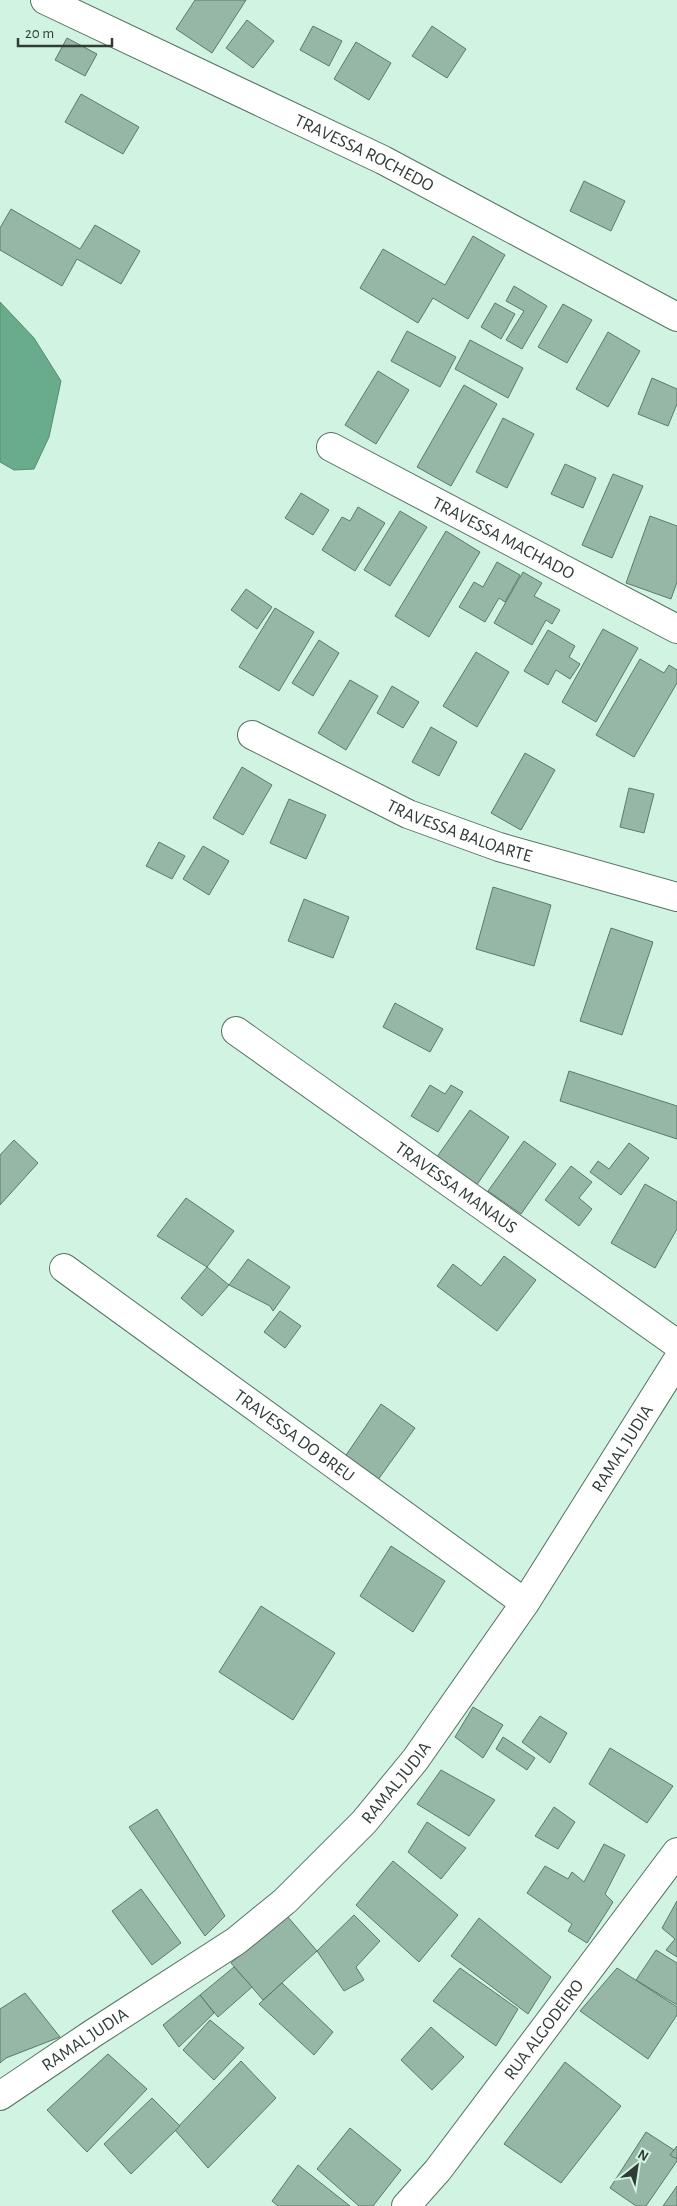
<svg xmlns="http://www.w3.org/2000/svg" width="677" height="2206" font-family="'Alegreya Sans',sans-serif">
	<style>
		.water { fill: #69ac8b; stroke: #588b72 }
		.building { fill: #97b7a6; stroke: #5c7a6b }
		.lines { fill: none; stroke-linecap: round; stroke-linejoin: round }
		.street-casing { stroke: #547263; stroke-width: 30 }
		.street { stroke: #fff; stroke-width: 28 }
		.labels { text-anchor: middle; stroke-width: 5; stroke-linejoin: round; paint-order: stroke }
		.street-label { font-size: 18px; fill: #303d36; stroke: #d1f3e1 }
	</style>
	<rect width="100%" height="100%" fill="#d1f3e1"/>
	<path class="water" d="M0 302 34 338 61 381 49 437 34 469 14 470 0 462Z"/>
	<g class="building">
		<path d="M195 0H246L212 53 176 29Z"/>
		<path d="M247 20 274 41 253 68 226 48Z"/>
		<path d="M313 26 342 41 329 66 300 50Z"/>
		<path d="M432 26 466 49 447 78 412 56Z"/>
		<path d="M67 38 97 54 85 76 55 60Z"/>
		<path d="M356 42 391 63 369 100 334 79Z"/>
		<path d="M81 94 139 127 123 154 65 122Z"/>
		<path d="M584 181 625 201 611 231 570 211Z"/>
		<path d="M11 209 80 249 95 225 140 251 121 284 77 259 62 286 0 250V228Z"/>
		<path d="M473 236 505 255 468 319 433 298 418 323 360 288 383 249 445 285Z"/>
		<path d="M514 286 547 306 522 349 506 340 524 311 506 301Z"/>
		<path d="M495 303 515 314 501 339 481 327Z"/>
		<path d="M563 304 592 320 567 363 538 347Z"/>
		<path d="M407 331 456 357 440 387 391 361Z"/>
		<path d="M608 332 640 351 608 407 576 389Z"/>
		<path d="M470 340 523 368 508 398 455 369Z"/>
		<path d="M378 371 409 390 376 444 345 425Z"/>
		<path d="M652 378 677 389V404L668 426 638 414Z"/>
		<path d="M464 385 497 404 451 486 417 467Z"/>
		<path d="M503 418 534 434 507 488 476 472Z"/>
		<path d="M565 464 596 478 583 508 551 494Z"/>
		<path d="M613 474 643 486 612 558 582 545Z"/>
		<path d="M301 493 329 510 313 535 285 518Z"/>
		<path d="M358 507 385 523 355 571 322 550 342 517 350 521Z"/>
		<path d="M400 511 427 527 390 586 364 570Z"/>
		<path d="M650 516 677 526V582L671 599 626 583Z"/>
		<path d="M446 531 480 552 429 637 395 616Z"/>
		<path d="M497 562 520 575 505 602 499 598 485 622 459 607 474 582 483 587Z"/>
		<path d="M523 572 542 583 534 596 560 610 552 624 546 620 532 645 494 623Z"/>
		<path d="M246 589 272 607 257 629 231 610Z"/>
		<path d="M275 608 314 632 279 691 239 667Z"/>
		<path d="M603 629 638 648 596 722 562 702Z"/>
		<path d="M548 630 575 646 569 657 580 664 570 679 556 670 548 685 524 671Z"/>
		<path d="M319 640 339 653 313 696 292 683Z"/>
		<path d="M476 652 509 672 477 727 443 706Z"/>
		<path d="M640 659 664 673 669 665 677 670V683L634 757 596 735Z"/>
		<path d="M350 680 378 696 346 750 318 733Z"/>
		<path d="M392 686 419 702 403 728 377 713Z"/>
		<path d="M431 727 457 742 439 776 412 762Z"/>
		<path d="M525 753 555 770 521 830 491 813Z"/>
		<path d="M242 767 272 785 243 835 213 818Z"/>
		<path d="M629 788 654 794 644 833 620 827Z"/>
		<path d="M289 799 326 815 306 859 270 843Z"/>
		<path d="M159 842 185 856 172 879 146 866Z"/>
		<path d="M203 846 229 861 209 895 183 879Z"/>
		<path d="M493 887 551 905 534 966 476 949Z"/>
		<path d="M304 899 349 917 333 958 288 941Z"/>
		<path d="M611 928 653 942 622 1035 580 1021Z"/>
		<path d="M395 1003 443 1029 430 1052 383 1027Z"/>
		<path d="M569 1071 677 1106V1139L560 1101Z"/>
		<path d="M430 1085 445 1094 451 1085 463 1092 438 1132 411 1116Z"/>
		<path d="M470 1110 509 1137 472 1192 432 1164Z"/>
		<path d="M14 1140 38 1163 0 1205V1155Z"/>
		<path d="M524 1141 556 1164 521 1214 488 1191Z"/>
		<path d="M629 1143 649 1158 621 1195 590 1172 598 1161 609 1169Z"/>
		<path d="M571 1166 592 1182 579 1198 592 1209 579 1226 545 1200Z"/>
		<path d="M645 1184 677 1202V1229L655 1268 611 1243Z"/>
		<path d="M186 1198 234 1231 207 1267 157 1236Z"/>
		<path d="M504 1256 536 1280 497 1331 437 1286 453 1264 481 1286Z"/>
		<path d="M248 1259 290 1287 273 1311 270 1306 229 1285Z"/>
		<path d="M207 1267 229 1285 202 1316 181 1298Z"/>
		<path d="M280 1311 301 1326 285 1348 264 1332Z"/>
		<path d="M381 1404 415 1428 375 1484 340 1464Z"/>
		<path d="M391 1546 445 1581 413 1632 360 1596Z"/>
		<path d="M261 1606 335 1653 293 1720 219 1672Z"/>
		<path d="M473 1707 503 1725 483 1758 455 1737Z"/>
		<path d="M540 1716 567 1733 550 1763 522 1742Z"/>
		<path d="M503 1737 535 1758 527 1770 496 1749Z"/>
		<path d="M610 1748 673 1786 647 1823 589 1784Z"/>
		<path d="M441 1770 495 1800 469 1836 417 1804Z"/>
		<path d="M554 1807 575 1822 558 1849 535 1836Z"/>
		<path d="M157 1809 225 1916 205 1936 129 1827Z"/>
		<path d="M427 1822 466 1848 441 1879 408 1852Z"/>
		<path d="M604 1844 625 1855 605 1894 613 1902 587 1943 568 1931 572 1924 527 1893 545 1866 568 1879 572 1872 584 1882Z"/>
		<path d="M393 1861 458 1915 419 1962 356 1905Z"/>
		<path d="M141 1889 181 1943 152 1965 112 1911Z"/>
		<path d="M677 1901V1957L666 1950 675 1939 662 1928Z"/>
		<path d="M354 1915 380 1941 356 1967 364 1980 344 1991 317 1951Z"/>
		<path d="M287 1916 317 1951 263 2000 231 1963Z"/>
		<path d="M479 1918 551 1977 528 2014 451 1956Z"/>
		<path d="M656 1950 677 1963V2005L636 1980Z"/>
		<path d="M234 1967 252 1987 218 2017 200 1995Z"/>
		<path d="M460 1968 518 2009 496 2046 433 2001Z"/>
		<path d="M617 1968 677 2007V2015L648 2059 580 2011Z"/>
		<path d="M282 1983 333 2032 314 2055 259 2004Z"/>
		<path d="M25 1993 60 2037 6 2058 0 2063V2009Z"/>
		<path d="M200 1995 214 2013 179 2047 163 2025Z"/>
		<path d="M210 2020 244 2048 214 2080 183 2050Z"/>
		<path d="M431 2027 464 2057 432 2090 401 2060Z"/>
		<path d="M108 2054 147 2089 87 2152 47 2110Z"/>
		<path d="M241 2061 276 2098 208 2168 175 2130Z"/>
		<path d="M565 2062 621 2106 561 2183 504 2144Z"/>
		<path d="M152 2098 180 2126 131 2174 104 2144Z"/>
		<path d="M350 2128 401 2170 373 2206H359L317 2169Z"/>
		<path d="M646 2132 677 2152V2161L646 2206H636L610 2188Z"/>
		<path d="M677 2146V2159L670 2155Z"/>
		<path d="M298 2165 350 2206H278L272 2201Z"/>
		<path d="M677 2186V2206H663Z"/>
	</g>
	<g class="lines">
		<g class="street-casing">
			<g id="street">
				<path id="s1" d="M45 0 383 160 677 317"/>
				<path id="s2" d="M331 447 677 629"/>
				<path id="s3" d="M252 735 408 814 499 847 677 897"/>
				<path id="s4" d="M236 1031 677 1344"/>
				<path id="s5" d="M64 1268 525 1603"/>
				<path id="s6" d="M0 2096 92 2034 236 1941 285 1901 364 1822 415 1760 525 1603 677 1361"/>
				<path id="s7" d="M406 2206 438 2170 677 1852"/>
			</g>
		</g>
		<use href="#street" class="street"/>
	</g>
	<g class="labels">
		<g class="street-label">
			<text dy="6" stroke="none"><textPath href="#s1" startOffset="354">TRAVESSA ROCHEDO</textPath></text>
			<text dy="6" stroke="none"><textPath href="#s2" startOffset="195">TRAVESSA MACHADO</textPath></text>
			<text dy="6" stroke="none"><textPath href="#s3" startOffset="229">TRAVESSA BALOARTE</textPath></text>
			<text dy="6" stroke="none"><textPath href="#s4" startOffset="270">TRAVESSA MANAUS</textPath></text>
			<text dy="6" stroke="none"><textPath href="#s5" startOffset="285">TRAVESSA DO BREU</textPath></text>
			<text dy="6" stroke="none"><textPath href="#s6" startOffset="912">RAMAL JUDIA</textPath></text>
			<text dy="6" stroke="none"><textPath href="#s6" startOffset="508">RAMAL JUDIA</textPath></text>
			<text dy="6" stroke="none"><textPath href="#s7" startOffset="224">RUA ALGODEIRO</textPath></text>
			<text dy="6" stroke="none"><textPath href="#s6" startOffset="102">RAMAL JUDIA</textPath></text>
		</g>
	</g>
	<g transform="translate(637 2166) rotate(30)" stroke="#d1f3e1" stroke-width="4" paint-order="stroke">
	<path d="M0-4L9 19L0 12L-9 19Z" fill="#303d36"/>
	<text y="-8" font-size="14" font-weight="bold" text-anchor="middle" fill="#303d36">N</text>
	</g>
	<path d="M18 38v8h94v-8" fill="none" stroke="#303d36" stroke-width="2.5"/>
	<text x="25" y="38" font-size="15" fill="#303d36" stroke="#d1f3e1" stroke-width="4" paint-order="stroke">20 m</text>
</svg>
